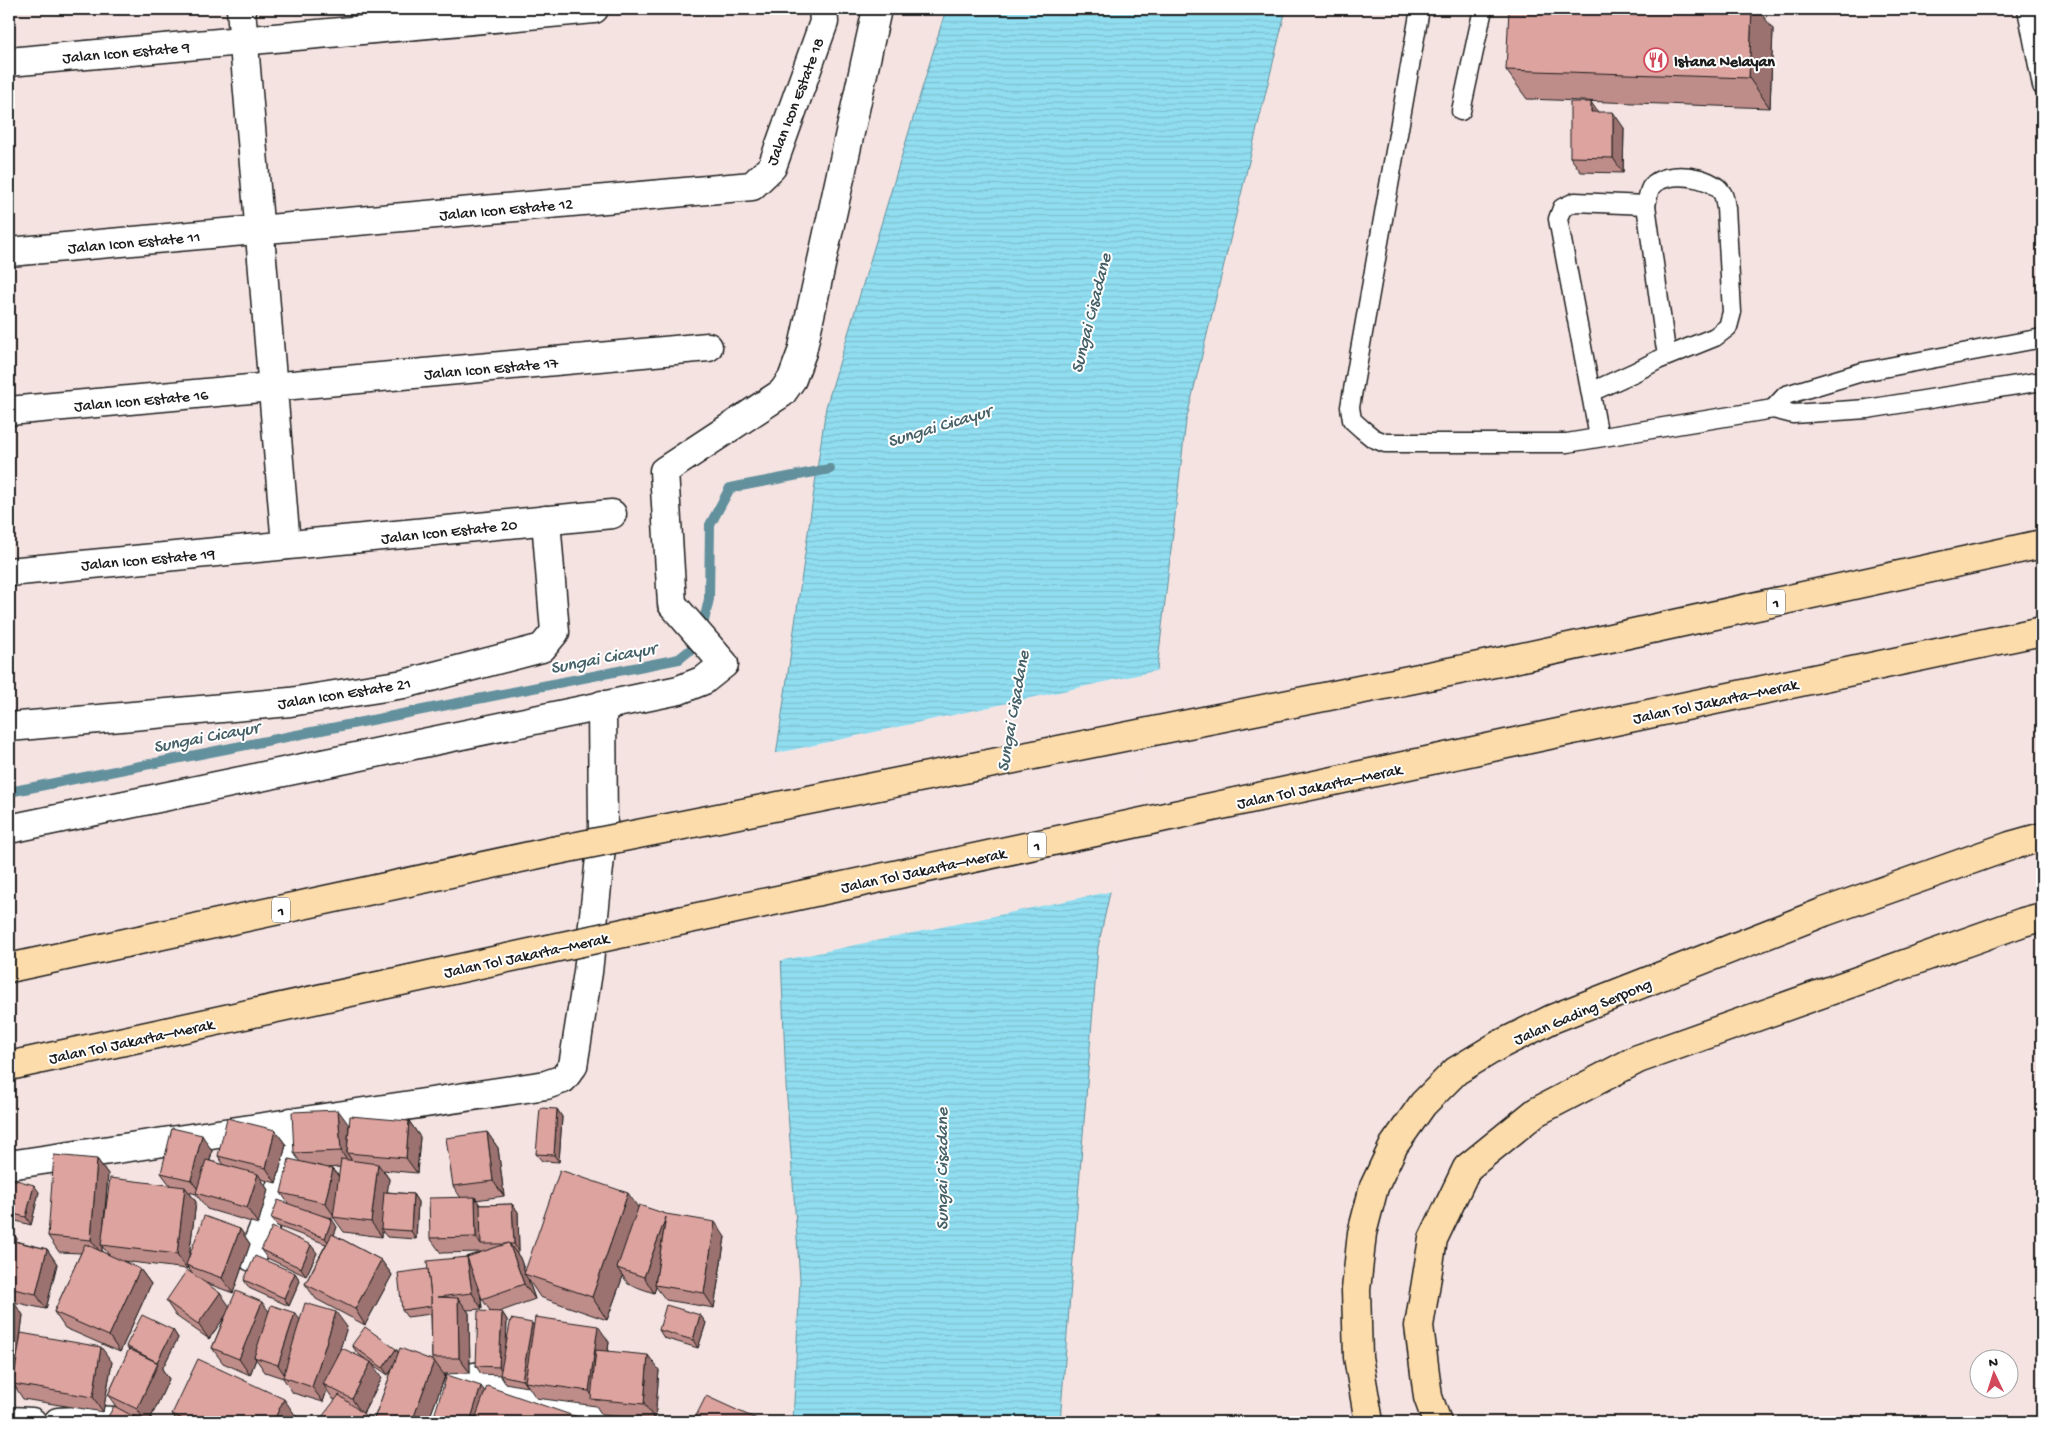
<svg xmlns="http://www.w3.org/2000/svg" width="2051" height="1431" font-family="'Gochi Hand',sans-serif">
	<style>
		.water { fill: url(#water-rules); stroke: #62909c }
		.pier { fill: #f5e3e2 }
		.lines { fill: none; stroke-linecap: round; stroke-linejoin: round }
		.stream { stroke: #62909c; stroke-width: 10 }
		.lane-casing { stroke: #1c1c1c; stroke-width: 21 }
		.street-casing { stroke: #1c1c1c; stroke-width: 31 }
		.primary-casing { stroke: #1c1c1c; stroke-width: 31 }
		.highway-casing { stroke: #1c1c1c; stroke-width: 31 }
		.lane { stroke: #fff; stroke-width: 18 }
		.street { stroke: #fff; stroke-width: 28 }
		.primary { stroke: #fddcac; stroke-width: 28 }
		.highway { stroke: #fddcac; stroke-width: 28 }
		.highway-bridge-casing { stroke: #1c1c1c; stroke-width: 31; stroke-linecap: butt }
		.highway-bridge { stroke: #fddcac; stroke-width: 28 }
		.wall { fill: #be8c89; stroke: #1c1c1c; fill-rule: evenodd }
		.shaded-wall { fill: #9b726f; stroke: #1c1c1c }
		.building { fill: #dda39f; stroke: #1c1c1c }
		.labels { text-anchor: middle; stroke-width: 4; stroke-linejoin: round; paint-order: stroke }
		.shield { fill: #fff; stroke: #606060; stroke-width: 1 }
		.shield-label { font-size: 15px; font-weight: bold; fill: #1c1c1c }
		.street-label { font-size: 16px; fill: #1c1c1c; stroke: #fff }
		.poi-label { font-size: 16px; font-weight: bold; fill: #1c1c1c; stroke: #fff; text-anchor: start }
		.water-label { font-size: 18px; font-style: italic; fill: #456067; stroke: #fff }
	</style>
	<defs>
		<pattern id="water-rules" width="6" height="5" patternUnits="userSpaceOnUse" patternTransform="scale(1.25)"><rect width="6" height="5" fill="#91def1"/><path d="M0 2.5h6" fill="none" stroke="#7cbece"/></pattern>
	</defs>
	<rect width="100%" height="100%" fill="#f5e3e2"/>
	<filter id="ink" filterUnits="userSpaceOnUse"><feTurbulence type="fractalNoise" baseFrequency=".02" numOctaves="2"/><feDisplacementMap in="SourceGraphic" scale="10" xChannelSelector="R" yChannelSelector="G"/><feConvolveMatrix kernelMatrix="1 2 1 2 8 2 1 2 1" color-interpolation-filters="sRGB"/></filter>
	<g filter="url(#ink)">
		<path class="water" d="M946 9H1286L1186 421 1155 687 1098 947 1060 1422H793L800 1280 786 1085 774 770 826 407Z"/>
		<path class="pier" d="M1160 670 1158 688 1113 891 779 961 771 770 773 754Z"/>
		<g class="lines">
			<path class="stream" d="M9 792 679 659 699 643 709 599 710 525 730 488 830 469"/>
			<g class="lane-casing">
				<g id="lane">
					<path d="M1420 9 1350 407 1352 420 1362 429 1373 438 1385 443H1567L1773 409 1793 414 1867 409 2042 381"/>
					<path d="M2027 9 2042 86"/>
					<path d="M1461 111 1483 9"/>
					<path d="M1591 392 1635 372 1658 360 1715 337 1728 327 1732 312 1726 208C1725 204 1725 197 1722 193 1712 175 1665 170 1652 186 1648 190 1648 199 1646 205L1665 344 1668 355"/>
					<path d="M1773 409 1786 395 1862 372 2042 338"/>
					<path d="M1599 437 1558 219 1562 208 1575 202 1646 205"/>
				</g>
			</g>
			<g class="street-casing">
				<g id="street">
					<path d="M241 9 286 545"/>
					<path d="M9 62 594 9"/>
					<path d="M9 252 752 186 772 167 824 22 823 9"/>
					<path d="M9 411 708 347"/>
					<path d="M9 572 612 514"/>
					<path d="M9 727 290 702 404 684 542 648 555 632 546 520"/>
					<path d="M9 829 679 690 704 680 724 664 672 604 664 471 782 393 792 379 802 352 877 9"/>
					<path d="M9 1165 546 1085 563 1079 573 1066 588 972 603 829 602 705"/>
					<path d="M252 1257 291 1161V1122"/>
					<path d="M9 1421 32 1422"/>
					<path d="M58 1422 95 1420 131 1422"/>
					<path d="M442 1422 459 1382 467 1378 481 1376 555 1405 608 1422"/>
				</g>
			</g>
			<g class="primary-casing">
				<g id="primary">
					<path d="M1369 1422 1358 1357 1356 1290 1362 1233 1374 1187 1394 1145 1423 1104 1456 1071 1499 1045 1552 1019 1824 912 2010 846 2042 837"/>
					<path d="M1437 1422 1428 1397 1419 1326 1433 1239 1467 1168 1536 1112 1638 1059 2023 922 2042 917"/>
				</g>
			</g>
			<g class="highway-casing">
				<g id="highway">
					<path d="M1509 660 2042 544"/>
					<path d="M1525 740 2042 631"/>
					<path d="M9 968 553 851"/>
					<path d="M9 1066 549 949"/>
				</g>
			</g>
			<use href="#lane" class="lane"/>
			<use href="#street" class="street"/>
			<use href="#primary" class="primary"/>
			<use href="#highway" class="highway"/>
			<g class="highway-bridge-casing">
				<g id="highway-bridge">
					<path d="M553 851 1509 660"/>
					<path d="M549 949 1525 740"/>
				</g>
			</g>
			<use href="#highway-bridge" class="highway-bridge"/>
		</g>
		<g class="wall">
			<path d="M1773 29 1770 108 1527 99 1506 70Z"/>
			<path d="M1598 112 1624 128 1623 173 1581 172 1570 157Z"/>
			<path d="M557 1109 562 1117 559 1162 542 1161 536 1154Z"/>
			<path d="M409 1121 420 1137 417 1173 383 1170 389 1179 387 1192 413 1194 418 1202 416 1239 387 1237 382 1231V1237L344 1232 334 1218 323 1216 337 1227 334 1235 381 1260 392 1275 365 1325 316 1299 305 1284 326 1244 277 1226 271 1218 288 1203 281 1193 300 1162 294 1153 349 1125ZM340 1167 339 1177 333 1169 328 1168Z"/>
			<path d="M275 1130 286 1145 276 1183 261 1179 268 1190 258 1224 207 1209 196 1194 189 1192 196 1202 189 1257 240 1229 250 1244 233 1293 206 1283 229 1306 269 1311 300 1321 347 1327 338 1354 368 1361 357 1353 352 1345 396 1349 399 1353 433 1360 432 1358 431 1314 407 1317 402 1310 428 1269 481 1252 441 1253 430 1238 461 1198 453 1186 487 1132 498 1148 504 1196 476 1200 480 1205 512 1204 518 1212 519 1252H516L520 1258 525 1272 638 1208 725 1237 714 1308 666 1300 656 1287 654 1293 628 1284 623 1276 607 1320 540 1297 528 1279 535 1299 499 1312H502L507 1320 506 1343 533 1325 609 1342 608 1351 659 1370 655 1420 602 1415 596 1406 536 1398 528 1386 527 1387 505 1383 500 1375 481 1374 476 1366 491 1312 482 1299 481 1294 482 1309 467 1310 469 1313 470 1373 444 1374 445 1376 428 1422H376L374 1419 392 1370 388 1375 372 1364 382 1378 363 1414 333 1399 327 1390 323 1402 293 1393 283 1378 265 1372 256 1359 250 1375 223 1363 212 1348 225 1316 209 1339 176 1316 166 1301 192 1274 188 1267 187 1269 123 1261 140 1269 151 1284 120 1352 65 1328 54 1312 81 1253 59 1252 48 1236 97 1159 108 1174 104 1226 170 1185 161 1173 212 1151 210 1161 224 1165 218 1156ZM102 1246 109 1255 102 1252Z"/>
			<path d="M9 1178 39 1192 31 1225 9 1219Z"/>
			<path d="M9 1227 17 1239 16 1241 47 1249 57 1264 46 1309 13 1302 23 1315 18 1354 112 1362 103 1412 23 1399 14 1385 11 1407H9V1299L11 1300 9 1296Z"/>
			<path d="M261 1250 317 1253 306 1276 267 1258Z"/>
			<path d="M295 1273 300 1281 289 1306 249 1288 244 1280Z"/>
			<path d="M700 1315 706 1323 698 1348 664 1338 659 1330Z"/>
			<path d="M173 1330 178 1338 162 1369 169 1379 149 1422H105L117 1408 108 1395 129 1350 126 1346Z"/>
			<path d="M172 1414 300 1422H178Z"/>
		</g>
		<g class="shaded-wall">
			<path d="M1752 9H1758L1773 29 1770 108 1749 78Z"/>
			<path d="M1591 102 1602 118 1591 112Z"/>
			<path d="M1613 112 1624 128 1623 173 1613 158Z"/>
			<path d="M557 1109 562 1117 559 1162 554 1155Z"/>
			<path d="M338 1110 349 1125 347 1153 351 1159V1167L341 1151Z"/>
			<path d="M409 1121 420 1137 417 1173 406 1158Z"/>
			<path d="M275 1130 286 1145 276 1183 266 1168Z"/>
			<path d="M487 1132 498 1148 504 1196 493 1181Z"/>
			<path d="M202 1135 212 1151 202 1195 191 1180Z"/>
			<path d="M97 1159 108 1174 102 1245H101L102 1246V1255L91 1240Z"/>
			<path d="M378 1164 389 1179 383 1229H381L382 1231V1237L371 1222Z"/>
			<path d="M333 1169 344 1184 335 1217 325 1203Z"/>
			<path d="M258 1174 268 1190 258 1224 247 1208Z"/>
			<path d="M34 1185 39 1192 31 1225 26 1217Z"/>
			<path d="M185 1187 196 1202 188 1265H186L188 1267 187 1269 177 1254Z"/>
			<path d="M628 1193 644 1216 617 1268 623 1276 607 1320 592 1297Z"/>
			<path d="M413 1194 418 1202 416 1239 411 1231Z"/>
			<path d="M475 1197 485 1213 481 1244 476 1237Z"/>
			<path d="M512 1204 518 1212 519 1252 514 1244Z"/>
			<path d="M666 1217 655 1285 656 1287 654 1293 644 1277Z"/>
			<path d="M332 1219 337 1227 330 1245 325 1238Z"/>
			<path d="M715 1222 725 1237 714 1308 704 1293Z"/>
			<path d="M9 1227 17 1239 9 1261Z"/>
			<path d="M240 1229 250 1244 233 1293 222 1278Z"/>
			<path d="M509 1243 520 1258 526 1275 524 1274 528 1279 535 1299 524 1284Z"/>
			<path d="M311 1245 317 1253 306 1276 301 1268Z"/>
			<path d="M47 1249 57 1264 46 1309 36 1294Z"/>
			<path d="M467 1257 478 1272 482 1309 472 1293Z"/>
			<path d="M381 1260 392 1275 365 1325 355 1309Z"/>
			<path d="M140 1269 151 1284 120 1352 109 1336Z"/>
			<path d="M295 1273 300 1281 289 1306 284 1298Z"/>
			<path d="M220 1293 231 1308 209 1339 198 1324Z"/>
			<path d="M458 1298 469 1313 470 1373 459 1358Z"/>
			<path d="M12 1300 23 1315 14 1384H13L14 1385 11 1407 9 1405V1324Z"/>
			<path d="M262 1302 273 1317 254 1357 256 1359 250 1375 239 1359Z"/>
			<path d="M336 1312 347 1327 328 1387 323 1384 327 1390 323 1402 312 1387Z"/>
			<path d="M502 1312 507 1320 505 1375 499 1367Z"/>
			<path d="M295 1313 306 1328 288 1380 278 1365Z"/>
			<path d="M700 1315 706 1323 698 1348 693 1340Z"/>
			<path d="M532 1323 538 1331 525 1382 528 1386 527 1387 522 1380Z"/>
			<path d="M598 1326 609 1342 601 1400H595L589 1391Z"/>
			<path d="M173 1330 178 1338 162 1369 169 1379 149 1422H146L137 1409 158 1364 157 1362Z"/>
			<path d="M101 1347 112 1362 103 1412 93 1397Z"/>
			<path d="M396 1349 401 1357 388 1375 383 1368Z"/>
			<path d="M648 1355 659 1370 655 1420 644 1404Z"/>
			<path d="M434 1361 445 1376 428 1422H412Z"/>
			<path d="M371 1362 382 1378 362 1414 352 1399Z"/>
			<path d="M481 1386 492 1401 486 1422H470Z"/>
			<path d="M284 1399 300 1422H273Z"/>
		</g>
		<g class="building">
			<path d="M1509 9H1752L1749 78 1506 70Z"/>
			<path d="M2040 9H2042V22Z"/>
			<path d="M1570 102H1591V112H1613V158L1570 157Z"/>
			<path d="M540 1108 557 1109 554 1155 536 1154Z"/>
			<path d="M338 1110 341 1151 294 1153 292 1112Z"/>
			<path d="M350 1116 409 1121 406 1158 347 1153Z"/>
			<path d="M227 1118 275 1130 266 1168 218 1156Z"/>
			<path d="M172 1128 202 1135 191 1180 161 1173Z"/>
			<path d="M487 1132 493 1181 453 1186 446 1138Z"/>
			<path d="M54 1155 97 1159 91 1240 48 1236Z"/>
			<path d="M289 1159 333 1169 325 1203 281 1193Z"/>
			<path d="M341 1159 378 1164 371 1222 333 1217Z"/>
			<path d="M206 1160 258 1174 247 1208 196 1193Z"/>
			<path d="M560 1170 628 1193 592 1297 524 1274Z"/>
			<path d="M9 1178 34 1185 26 1217 9 1213Z"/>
			<path d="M110 1178 185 1187 177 1254 101 1245Z"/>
			<path d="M384 1192 413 1194 411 1231 381 1229Z"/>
			<path d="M475 1197 476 1237 430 1238 429 1198Z"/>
			<path d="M278 1200 332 1219 325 1238 271 1218Z"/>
			<path d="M512 1204 514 1244H510L509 1243 505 1244H481L480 1205Z"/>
			<path d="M639 1205 666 1214 715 1222 704 1293 655 1285 666 1217 644 1277 617 1268Z"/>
			<path d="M204 1216 240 1229 222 1278 186 1265Z"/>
			<path d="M272 1227 311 1245 301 1268 261 1250Z"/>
			<path d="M332 1234 381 1260 355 1309 305 1284Z"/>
			<path d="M13 1241 47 1249 36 1294 9 1288V1259Z"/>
			<path d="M509 1243 524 1284 482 1299 467 1257 472 1293 438 1297 458 1298 459 1358H432L431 1298 427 1261 467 1257Z"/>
			<path d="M85 1244 140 1269 109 1336 54 1312Z"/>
			<path d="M255 1256 295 1273 284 1298 244 1280Z"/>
			<path d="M428 1269 431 1298V1306L402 1310 398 1273Z"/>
			<path d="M187 1270 220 1293 198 1324 166 1301Z"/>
			<path d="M236 1291 262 1302 239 1359 212 1348Z"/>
			<path d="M9 1299 12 1300 9 1324Z"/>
			<path d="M305 1303 336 1312 312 1387 283 1377Z"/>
			<path d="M271 1305 295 1313 278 1365 254 1357Z"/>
			<path d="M666 1305 700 1315 693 1340 659 1330Z"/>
			<path d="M478 1311 502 1312 499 1367 476 1366Z"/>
			<path d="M142 1315 173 1330 157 1362 126 1346Z"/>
			<path d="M535 1317 598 1326 589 1391 525 1382Z"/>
			<path d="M511 1319 532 1323 522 1380 500 1375Z"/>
			<path d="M365 1327 396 1349 383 1368 352 1345Z"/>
			<path d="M21 1333 101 1347 93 1397 13 1384Z"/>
			<path d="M342 1348 371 1362 352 1399 323 1384Z"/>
			<path d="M400 1348 434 1361 412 1422H382L374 1419Z"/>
			<path d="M129 1349 158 1363 137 1409 108 1395Z"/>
			<path d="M596 1350 648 1355 644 1404 591 1399Z"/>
			<path d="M198 1359 284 1399 273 1422H189L172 1414Z"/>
			<path d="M447 1375 481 1386 470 1422H432Z"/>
			<path d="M487 1386 571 1415 597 1422H474Z"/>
			<path d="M339 1395 374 1422H318Z"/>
			<path d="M706 1396 763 1422H693Z"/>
			<path d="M114 1406 144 1422H105Z"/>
			<path d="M9 1417 22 1422H9Z"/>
		</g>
	</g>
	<defs>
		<g id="restaurant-ring" transform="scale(1.25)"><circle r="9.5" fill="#fff" stroke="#d1495b" stroke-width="1.5"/><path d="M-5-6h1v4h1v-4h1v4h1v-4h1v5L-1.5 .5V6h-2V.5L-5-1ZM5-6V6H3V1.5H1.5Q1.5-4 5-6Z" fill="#d1495b"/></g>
	</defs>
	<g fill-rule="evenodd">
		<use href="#restaurant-ring" x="1656" y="60"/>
	</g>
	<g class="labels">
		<g class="shield">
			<rect x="1767" y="589.5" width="18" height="25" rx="4"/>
			<rect x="1028" y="832.5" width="18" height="25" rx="4"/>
			<rect x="272" y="897.5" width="18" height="25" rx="4"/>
		</g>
		<g class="shield-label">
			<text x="1776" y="607">1</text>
			<text x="1037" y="850">1</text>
			<text x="281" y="915">1</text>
		</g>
		<g class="street-label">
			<text transform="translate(126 51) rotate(-5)" y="6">Jalan Icon Estate 9</text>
			<text transform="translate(794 101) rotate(-69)" y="6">Jalan Icon Estate 18</text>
			<text transform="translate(506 208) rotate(-5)" y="6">Jalan Icon Estate 12</text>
			<text transform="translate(134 241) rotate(-5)" y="6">Jalan Icon Estate 11</text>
			<text transform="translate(491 367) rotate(-5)" y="6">Jalan Icon Estate 17</text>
			<text transform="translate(141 399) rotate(-5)" y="6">Jalan Icon Estate 16</text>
			<text transform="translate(449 530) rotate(-6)" y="6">Jalan Icon Estate 20</text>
			<text transform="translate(148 558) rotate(-5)" y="6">Jalan Icon Estate 19</text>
			<text transform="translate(344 692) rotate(-9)" y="6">Jalan Icon Estate 21</text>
			<text transform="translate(1715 700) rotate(-12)" y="6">Jalan Tol Jakarta–Merak</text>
			<text transform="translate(1319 785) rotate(-12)" y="6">Jalan Tol Jakarta–Merak</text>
			<text transform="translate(923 869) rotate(-12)" y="6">Jalan Tol Jakarta–Merak</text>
			<text transform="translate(526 954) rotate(-12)" y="6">Jalan Tol Jakarta–Merak</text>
			<text transform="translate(1582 1010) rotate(-23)" y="6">Jalan Gading Serpong</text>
			<text transform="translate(131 1040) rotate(-12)" y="6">Jalan Tol Jakarta–Merak</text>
		</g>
		<g class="poi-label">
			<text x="1674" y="66">Istana Nelayan</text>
		</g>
		<g class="water-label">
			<text transform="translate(1090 313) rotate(-76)" y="6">Sungai Cisadane</text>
			<text transform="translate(939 425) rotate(-17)" y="6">Sungai Cicayur</text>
			<text transform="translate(603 657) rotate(-11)" y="6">Sungai Cicayur</text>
			<text transform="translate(1012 711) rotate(-80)" y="6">Sungai Cisadane</text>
			<text transform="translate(206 736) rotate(-11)" y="6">Sungai Cicayur</text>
			<text transform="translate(941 1169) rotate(-90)" y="6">Sungai Cisadane</text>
		</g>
	</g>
	<rect width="2051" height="1431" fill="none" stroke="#fff" stroke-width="30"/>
	<rect x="15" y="15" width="2021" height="1401" fill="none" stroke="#1c1c1c" stroke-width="2" filter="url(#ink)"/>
	<g transform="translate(1994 1374) rotate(356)"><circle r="24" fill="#ffffff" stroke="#a4a4a4"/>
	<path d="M0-4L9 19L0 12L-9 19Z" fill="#d1495b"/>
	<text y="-8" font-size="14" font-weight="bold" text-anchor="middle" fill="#1c1c1c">N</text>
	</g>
</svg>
